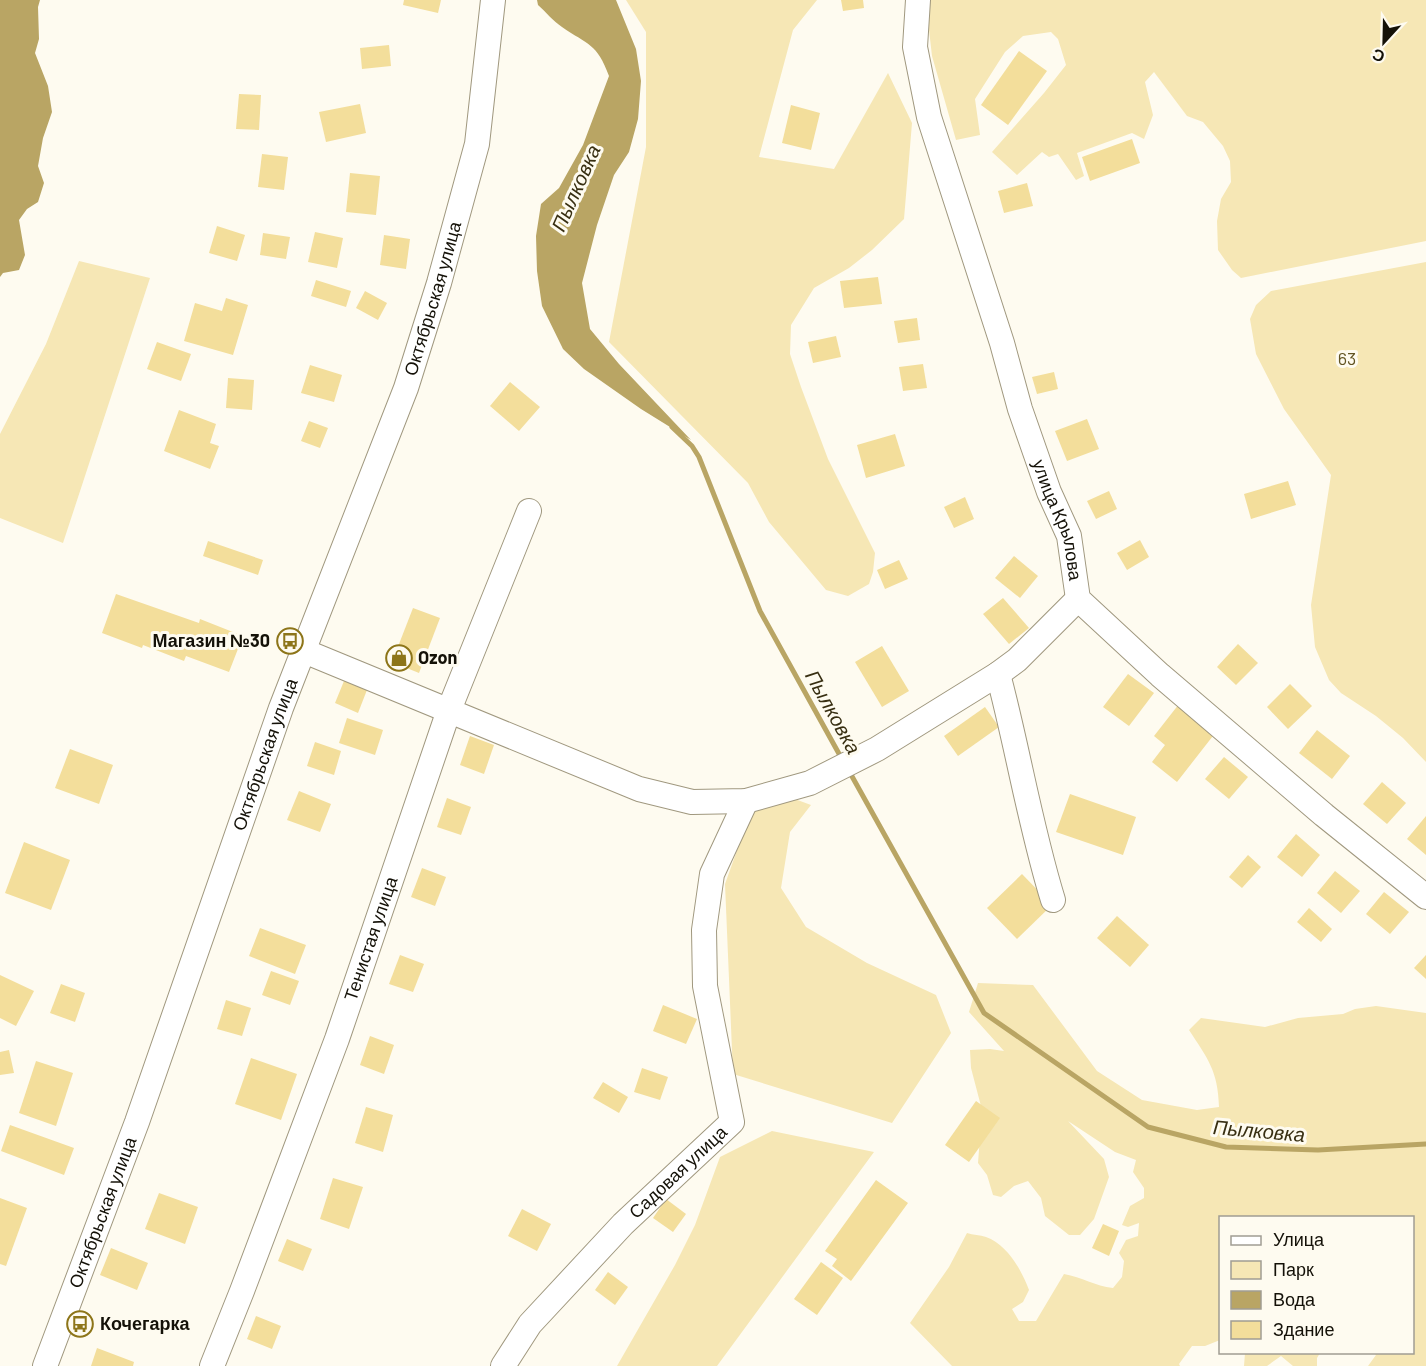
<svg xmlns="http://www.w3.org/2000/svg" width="1426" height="1366" font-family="Barlow,sans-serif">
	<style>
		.green { fill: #f6e7b5 }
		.water { fill: #b9a564 }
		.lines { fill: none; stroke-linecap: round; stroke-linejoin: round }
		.stream { stroke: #b9a564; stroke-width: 5 }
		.building { fill: #f3de9b }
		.minor-casing { stroke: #a0987f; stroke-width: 26 }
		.minor { stroke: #fff; stroke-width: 24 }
		.labels { text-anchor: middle; stroke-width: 6; stroke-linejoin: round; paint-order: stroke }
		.street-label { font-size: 18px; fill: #141108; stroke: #fefbf0 }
		.park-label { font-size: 18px; fill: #625422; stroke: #fefbf0 }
		.poi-label { font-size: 18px; font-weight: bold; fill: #141108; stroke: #fefbf0; text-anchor: start }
		.water-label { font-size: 20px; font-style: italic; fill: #382f12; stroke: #fefbf0 }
	</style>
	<rect width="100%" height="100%" fill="#fefbf0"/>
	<g class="green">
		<path d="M626 0H817L793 30 759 157 834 169 888 73 912 123 904 219 872 250 849 268 814 288 791 325 790 354 801 387 828 459 875 553 873 572 869 584 848 596 826 590 769 522 748 483 609 342 646 147V32Z"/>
		<path d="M929 0H1426V241L1241 278 1232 270 1218 250 1217 221 1221 199 1231 182 1230 161 1223 146 1203 122 1187 116 1154 72 1145 82 1153 115 1144 139 1132 133 1077 153 1084 176 1076 180 1058 154 1049 157 1042 152 1017 175 992 152 1044 93 1066 65 1058 39 1051 32 1023 36 1005 52 975 99 980 135 956 140 932 56 926 4Z"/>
		<path d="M79 261 150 278 63 543 0 518V434L46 344Z"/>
		<path d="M1426 262V762L1403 738 1376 716 1341 693 1329 680 1315 647 1311 605 1331 475 1284 409 1256 354 1250 319 1256 305 1271 291Z"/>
		<path d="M784 795 811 805 790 832 781 888 806 927 867 963 936 995 951 1033 892 1123 733 1074 725 884 750 814Z"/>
		<path d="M978 983 1033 985 1097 1071 1142 1100 1197 1110 1219 1107C1218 1071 1208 1059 1189 1030L1201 1018 1265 1027 1298 1018 1343 1014 1355 1009 1376 1006 1426 1013V1366H1368L1376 1355 1374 1353 1412 1352V1218H1220V1340L1205 1346H1192L1179 1364 1180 1366H952L910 1323 949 1267 967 1233C973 1235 980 1235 986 1237 1007 1244 1022 1271 1029 1290L1023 1302 1012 1309 1019 1321H1036L1064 1274C1082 1277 1095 1286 1113 1288L1122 1277 1124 1261 1119 1253 1126 1240 1138 1236 1139 1223 1128 1227 1122 1225 1130 1206 1144 1198V1188L1133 1172 1136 1160 1115 1152 1068 1121 1104 1159 1109 1177 1094 1219 1080 1235H1069L1045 1216 1041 1198 1028 1181 1014 1186 1001 1197 993 1195 987 1175 978 1163 982 1110 971 1068 970 1050 990 1049 1004 1051 969 1012Z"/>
		<path d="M772 1131 874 1152 717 1366H617L675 1265 695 1225 720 1157Z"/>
		<path d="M1245 1353V1352L1320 1353 1317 1358V1366H1293L1281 1356 1267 1366H1244Z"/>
	</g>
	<g class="water">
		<path d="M0 0H40L38 7 39 39 35 53 48 86 52 112 43 138 38 166 44 183 38 202 27 209 19 220 25 255 19 270 3 273 0 277Z"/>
		<path d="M537 0H616L636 49 641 81 638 119 629 152 614 175 597 225 582 283 590 329 619 364 691 440 641 409 584 369 563 349 542 306 537 271 536 236 541 204 559 188 583 145 609 76C597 43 588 45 562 27 553 21 546 12 538 5Z"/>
	</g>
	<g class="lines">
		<g class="stream">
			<path d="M672 427 692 446 699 457 760 611 843 761"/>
			<path d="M849 771 984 1013 1148 1127 1226 1147 1318 1150 1426 1144"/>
		</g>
	</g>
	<g class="building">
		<path d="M404 0H441L438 13 403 5Z"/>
		<path d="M841 0H863L864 8 843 11Z"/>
		<path d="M389 45 391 66 362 69 360 48Z"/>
		<path d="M1019 51 1047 71 1008 125 981 105Z"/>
		<path d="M239 94 261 95 259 130 236 129Z"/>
		<path d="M360 104 366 133 326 142 319 112Z"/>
		<path d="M791 105 820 113 811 150 782 143Z"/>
		<path d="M1132 139 1140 163 1090 181 1082 157Z"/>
		<path d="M262 154 288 157 284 190 258 187Z"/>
		<path d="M350 173 380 176 376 215 346 212Z"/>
		<path d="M1027 183 1033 206 1004 213 998 191Z"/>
		<path d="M217 226 245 235 237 261 209 253Z"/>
		<path d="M315 232 343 238 337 268 308 262Z"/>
		<path d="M263 233 290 237 286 259 260 255Z"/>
		<path d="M384 235 410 239 406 269 380 265Z"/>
		<path d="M878 277 882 304 844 308 840 281Z"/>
		<path d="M316 280 351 291 346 307 311 296Z"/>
		<path d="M365 291 387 303 378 320 356 308Z"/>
		<path d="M226 298 248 305 233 355 184 341 195 303 222 311Z"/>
		<path d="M917 318 920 340 898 343 894 321Z"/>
		<path d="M836 336 841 357 813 363 808 342Z"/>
		<path d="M157 342 191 354 181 381 147 369Z"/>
		<path d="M923 364 927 388 903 391 899 367Z"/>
		<path d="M310 365 342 375 334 402 301 393Z"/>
		<path d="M1054 372 1058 389 1037 394 1032 377Z"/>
		<path d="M228 378 254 380 252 410 226 408Z"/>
		<path d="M510 382 540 407 519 431 490 406Z"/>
		<path d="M179 410 216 424 210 443 219 446 210 469 164 451Z"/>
		<path d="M1087 419 1099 449 1067 461 1055 431Z"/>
		<path d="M309 421 328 428 320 448 301 441Z"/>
		<path d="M895 434 905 466 866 478 857 445Z"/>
		<path d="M1288 481 1296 505 1251 519 1244 494Z"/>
		<path d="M1109 491 1117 509 1096 519 1087 501Z"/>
		<path d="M965 497 974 519 954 528 944 507Z"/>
		<path d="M1140 540 1149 557 1127 570 1117 553Z"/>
		<path d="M208 541 263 560 258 575 203 556Z"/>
		<path d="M1014 556 1038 576 1020 598 995 578Z"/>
		<path d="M899 560 908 579 885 589 877 570Z"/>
		<path d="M116 594 199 623 200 619 243 636 229 672 186 656 184 661 143 645 142 648 102 633Z"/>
		<path d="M1003 598 1029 628 1009 644 983 614Z"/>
		<path d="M413 608 440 618 419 673 392 662Z"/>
		<path d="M1238 644 1258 663 1236 685 1217 667Z"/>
		<path d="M882 646 909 691 882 707 855 662Z"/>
		<path d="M1128 674 1154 693 1129 726 1103 707Z"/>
		<path d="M344 681 367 690 358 713 335 703Z"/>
		<path d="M1290 684 1312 706 1288 729 1267 707Z"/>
		<path d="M1179 704 1216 732 1177 782 1152 762 1165 745 1154 736Z"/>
		<path d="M985 707 999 727 958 756 944 736Z"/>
		<path d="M347 718 383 730 375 755 339 743Z"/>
		<path d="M1317 730 1350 756 1332 779 1299 753Z"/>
		<path d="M470 736 494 745 484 774 460 765Z"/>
		<path d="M315 742 341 751 334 775 307 766Z"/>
		<path d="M70 749 113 765 99 804 55 788Z"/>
		<path d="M1224 757 1248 777 1229 799 1205 779Z"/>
		<path d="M1382 782 1406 803 1387 824 1363 804Z"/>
		<path d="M299 791 331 804 320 832 287 820Z"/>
		<path d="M1070 794 1136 817 1123 855 1056 832Z"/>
		<path d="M447 798 471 807 461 835 437 827Z"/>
		<path d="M1426 816V855L1407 839Z"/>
		<path d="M1296 834 1320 855 1302 877 1277 857Z"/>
		<path d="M24 842 70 860 51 910 5 893Z"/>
		<path d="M1248 855 1261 867 1242 888 1229 877Z"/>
		<path d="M422 868 446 877 435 906 411 897Z"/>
		<path d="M1335 871 1360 891 1341 913 1317 893Z"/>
		<path d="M1022 874 1052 905 1017 939 987 908Z"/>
		<path d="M1384 892 1409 912 1390 934 1366 914Z"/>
		<path d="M1309 908 1332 929 1321 942 1297 922Z"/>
		<path d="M1117 916 1149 945 1130 967 1097 938Z"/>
		<path d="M260 928 306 945 295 974 249 956Z"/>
		<path d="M400 955 424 964 413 992 389 984Z"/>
		<path d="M1426 955V979L1414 968Z"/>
		<path d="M271 971 299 981 290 1005 262 995Z"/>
		<path d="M0 975 34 991 16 1026 0 1018Z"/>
		<path d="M61 984 85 993 75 1022 50 1013Z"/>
		<path d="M226 1000 251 1008 242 1036 217 1029Z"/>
		<path d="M663 1005 697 1019 686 1044 653 1031Z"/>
		<path d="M370 1036 394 1045 384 1074 360 1065Z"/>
		<path d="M9 1050 14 1073 0 1075V1052Z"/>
		<path d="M251 1058 297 1074 281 1120 235 1104Z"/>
		<path d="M36 1061 73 1073 56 1126 19 1113Z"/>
		<path d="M642 1068 668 1077 660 1100 634 1092Z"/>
		<path d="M603 1082 628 1097 619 1113 593 1098Z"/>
		<path d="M976 1101 1000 1118 969 1162 945 1145Z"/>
		<path d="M366 1107 393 1115 383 1152 355 1143Z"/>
		<path d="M10 1125 74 1148 64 1175 1 1151Z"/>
		<path d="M333 1178 363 1187 349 1229 320 1219Z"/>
		<path d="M876 1180 908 1203 851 1281 832 1266 837 1259 825 1251Z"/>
		<path d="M159 1193 198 1207 185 1244 145 1229Z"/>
		<path d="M0 1198 27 1208 6 1266 0 1264Z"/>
		<path d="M666 1199 686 1214 673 1232 653 1218Z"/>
		<path d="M522 1209 551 1224 537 1251 508 1236Z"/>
		<path d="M1103 1224 1119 1231 1109 1256 1092 1248Z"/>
		<path d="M287 1239 312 1249 303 1271 278 1261Z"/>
		<path d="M111 1248 148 1263 137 1290 100 1275Z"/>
		<path d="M821 1262 843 1278 817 1315 794 1299Z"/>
		<path d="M608 1272 628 1287 615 1305 595 1290Z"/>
		<path d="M256 1316 281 1326 272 1349 247 1339Z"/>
		<path d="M97 1348 134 1362 133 1366H91Z"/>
	</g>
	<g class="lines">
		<g class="minor-casing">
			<g id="minor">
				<path id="s1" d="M918 0 915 47 929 117 1002 343 1020 409 1049 492 1069 536 1078 599 1160 675 1324 815 1426 897"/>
				<path d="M304 651 639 789 692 802 746 801 810 783 877 749 998 674 1017 660 1078 599"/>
				<path d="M998 674C1018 749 1030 826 1053 900"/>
				<path id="s2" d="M45 1366 137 1122 281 708 406 388 439 283 477 144 493 0"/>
				<path id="s3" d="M212 1366 242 1291 337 1039 449 710 529 511"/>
				<path id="s4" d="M503 1366 530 1324 623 1224 732 1122 705 986 704 930 712 874 746 801"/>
			</g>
		</g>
		<use href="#minor" class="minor"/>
	</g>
	<defs>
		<g id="bus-ring" transform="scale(1.35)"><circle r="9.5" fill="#fefbf0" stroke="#8d7519" stroke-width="1.5"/><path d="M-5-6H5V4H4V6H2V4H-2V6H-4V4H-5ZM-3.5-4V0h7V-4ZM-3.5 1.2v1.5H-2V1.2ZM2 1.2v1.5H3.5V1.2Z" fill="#8d7519"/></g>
		<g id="shop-ring" transform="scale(1.35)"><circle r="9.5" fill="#fefbf0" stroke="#8d7519" stroke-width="1.5"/><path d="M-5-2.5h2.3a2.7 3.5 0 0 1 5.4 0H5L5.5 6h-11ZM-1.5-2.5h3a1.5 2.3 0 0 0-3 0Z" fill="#8d7519"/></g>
	</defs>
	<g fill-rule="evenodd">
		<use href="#bus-ring" x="290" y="641"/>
		<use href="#shop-ring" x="399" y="658"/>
		<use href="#bus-ring" x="80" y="1324"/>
	</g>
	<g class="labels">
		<g class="street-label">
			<text dy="6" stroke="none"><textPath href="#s2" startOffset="1136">Октябрьская улица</textPath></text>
			<text dy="6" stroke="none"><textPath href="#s1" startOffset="542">улица Крылова</textPath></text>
			<text dy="6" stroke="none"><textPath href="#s2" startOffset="650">Октябрьская улица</textPath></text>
			<text dy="6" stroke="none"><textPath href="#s3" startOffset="456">Тенистая улица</textPath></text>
			<text dy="6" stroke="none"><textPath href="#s4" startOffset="262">Садовая улица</textPath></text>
			<text dy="6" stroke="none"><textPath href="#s2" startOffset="164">Октябрьская улица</textPath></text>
		</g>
		<g class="park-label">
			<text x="1347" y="365">63</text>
		</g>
		<g class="poi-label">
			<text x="270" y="647" text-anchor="end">Магазин №30</text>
			<text x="418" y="664">Ozon</text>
			<text x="100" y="1330">Кочегарка</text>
		</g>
		<g class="water-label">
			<text transform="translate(576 188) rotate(-66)" y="7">Пылковка</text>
			<text transform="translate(833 712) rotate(61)" y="7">Пылковка</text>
			<text transform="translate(1259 1131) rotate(5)" y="7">Пылковка</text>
		</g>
	</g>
	<rect x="1219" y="1216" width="195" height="138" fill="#fefbf0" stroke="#a09d93" stroke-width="1.5"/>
	<rect x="1231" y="1236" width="30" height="9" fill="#ffffff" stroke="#a09d93" stroke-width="1.5"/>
	<text x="1273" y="1246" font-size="18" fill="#141108">Улица</text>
	<rect x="1231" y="1261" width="30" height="18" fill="#f6e7b5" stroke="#a09d93" stroke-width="1.5"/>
	<text x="1273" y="1276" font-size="18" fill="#141108">Парк</text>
	<rect x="1231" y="1291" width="30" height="18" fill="#b9a564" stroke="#a09d93" stroke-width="1.5"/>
	<text x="1273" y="1306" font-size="18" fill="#141108">Вода</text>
	<rect x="1231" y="1321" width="30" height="18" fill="#f3de9b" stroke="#a09d93" stroke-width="1.5"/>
	<text x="1273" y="1336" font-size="18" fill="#141108">Здание</text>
	<g transform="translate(1384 42) rotate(202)" stroke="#fefbf0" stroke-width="4.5" paint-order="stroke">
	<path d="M0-4.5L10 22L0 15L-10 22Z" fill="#141108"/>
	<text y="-9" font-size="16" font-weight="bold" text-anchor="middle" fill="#141108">С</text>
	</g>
</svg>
